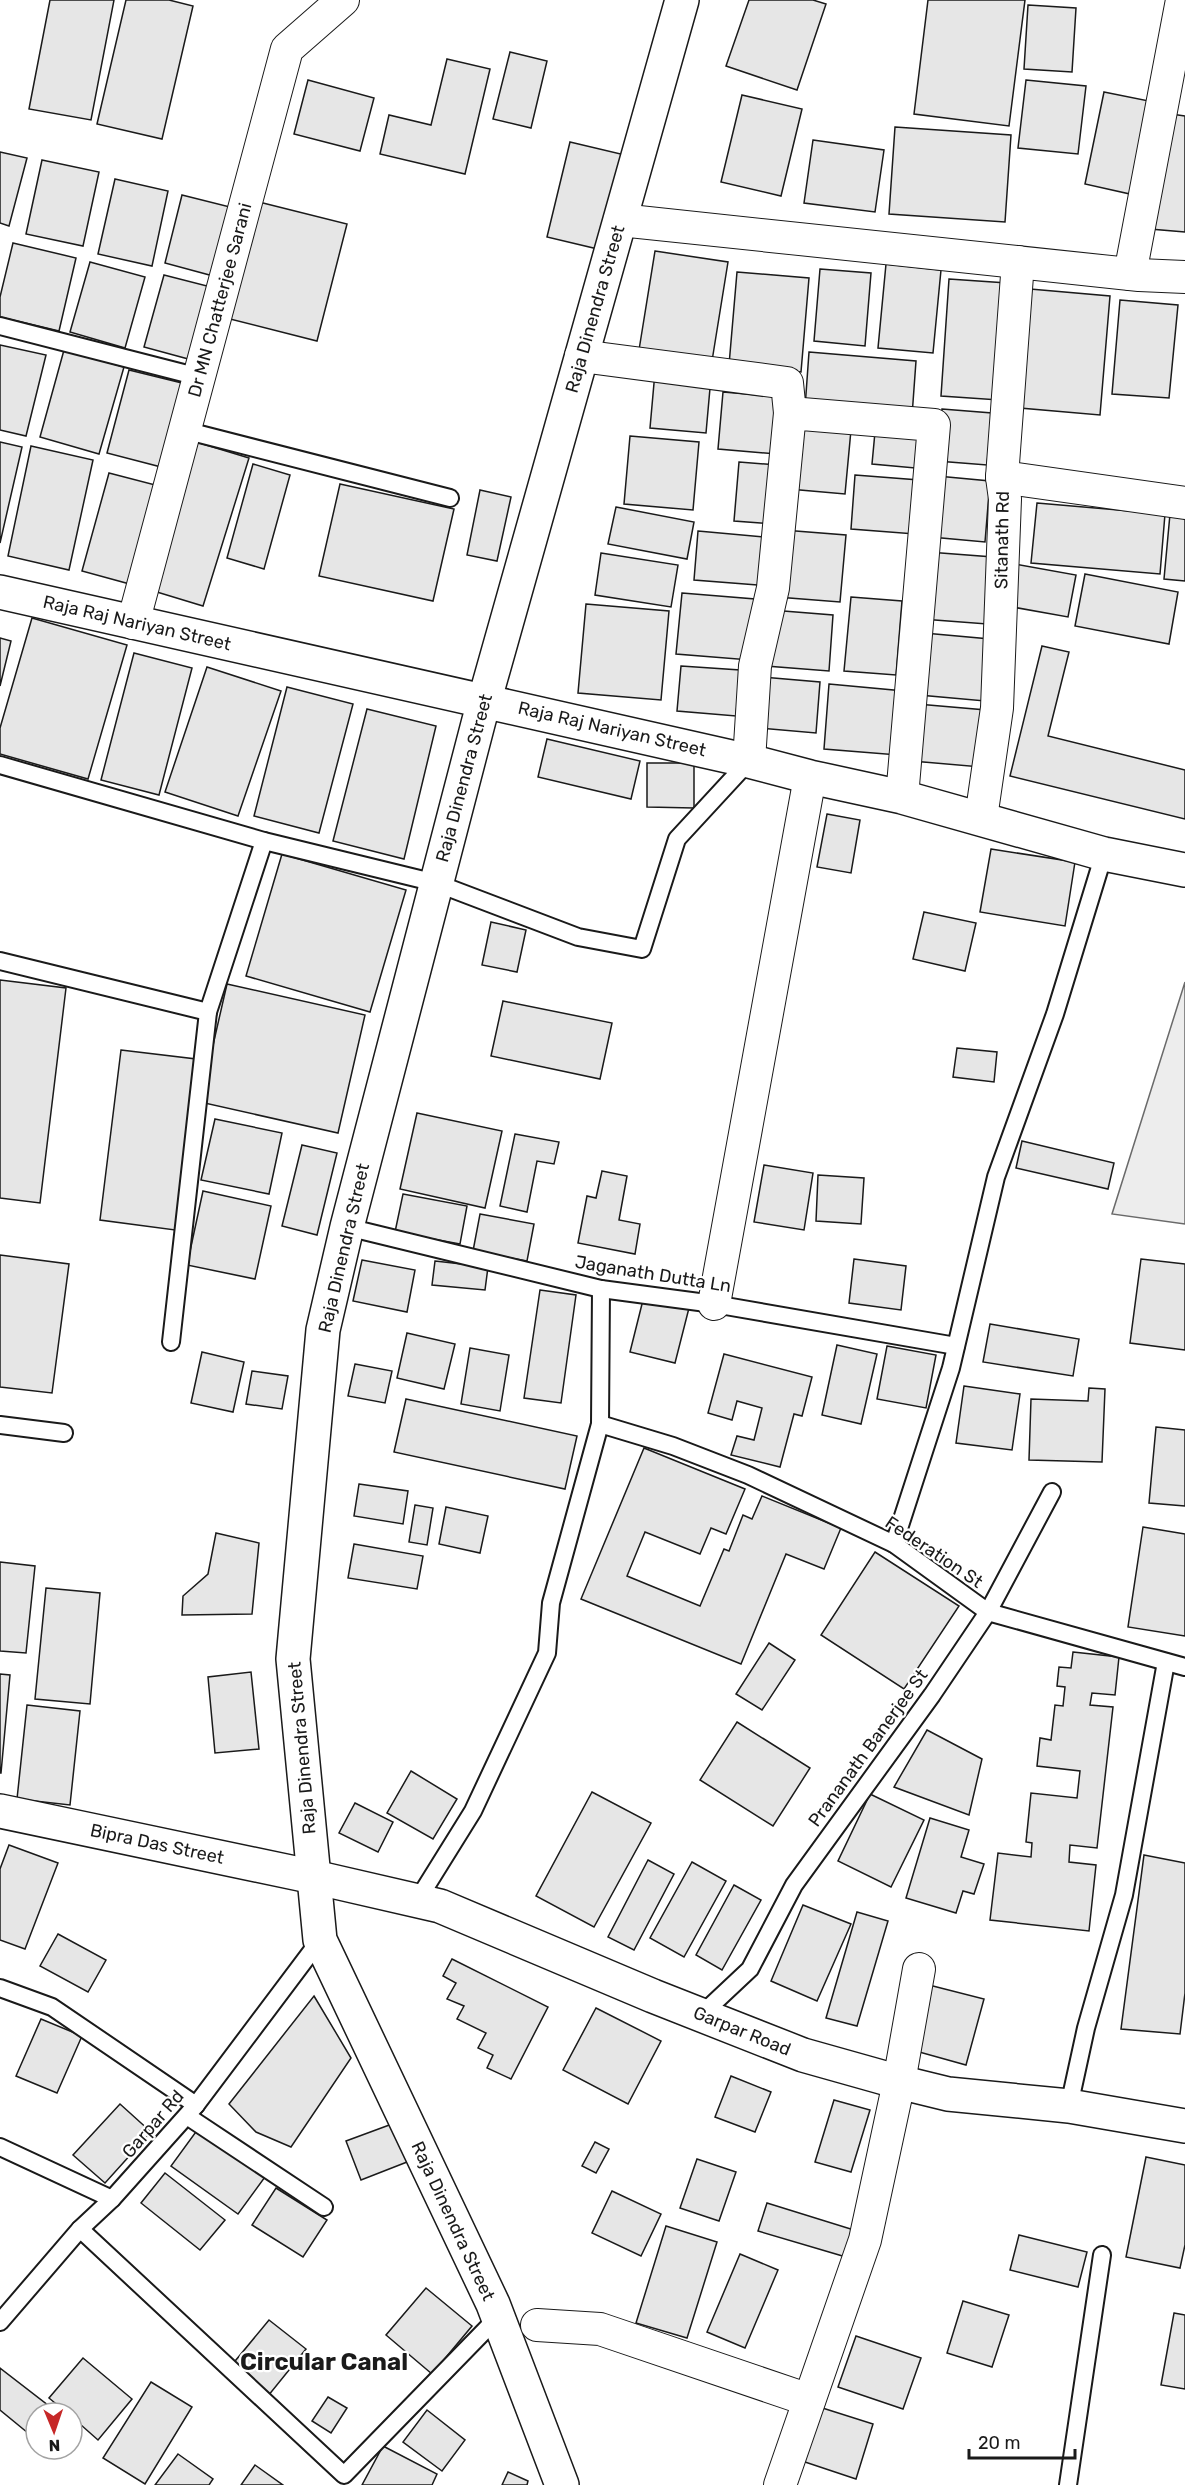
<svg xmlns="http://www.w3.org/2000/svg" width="1185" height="2485" font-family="Rubik,sans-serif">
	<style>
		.built { fill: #ededed; stroke: #6a6a6a; stroke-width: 1.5 }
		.building { fill: #e6e6e6; stroke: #1a1a1a; stroke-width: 1.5 }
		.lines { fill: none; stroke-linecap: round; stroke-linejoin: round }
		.lane-casing { stroke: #1a1a1a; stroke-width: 20 }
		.street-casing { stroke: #1a1a1a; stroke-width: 34 }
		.secondary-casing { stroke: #1a1a1a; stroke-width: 36 }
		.lane { stroke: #fff; stroke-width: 16 }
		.street { stroke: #fff; stroke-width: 32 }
		.secondary { stroke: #fff; stroke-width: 33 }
		.labels { text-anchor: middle; stroke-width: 4.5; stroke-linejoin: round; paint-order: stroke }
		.street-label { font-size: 18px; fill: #1a1a1a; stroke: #fff }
		.district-label { font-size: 24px; font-weight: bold; fill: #1a1a1a; stroke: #fff }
	</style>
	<rect width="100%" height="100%" fill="#fff"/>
	<path class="built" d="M1185 982V1224L1112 1214Z"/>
	<g class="building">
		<path d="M50 0H114L91 120 29 109Z"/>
		<path d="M126 0H169L193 6 162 139 97 124Z"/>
		<path d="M749 0H813L826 4 797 90 726 66Z"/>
		<path d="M928 0H1025L1009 126 914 114Z"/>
		<path d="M1028 5 1076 8 1072 72 1024 69Z"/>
		<path d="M510 52 547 61 531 128 493 119Z"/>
		<path d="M447 59 490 69 465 174 380 154 389 115 431 125Z"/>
		<path d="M308 80 374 98 360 151 294 134Z"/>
		<path d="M1026 80 1086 86 1078 154 1018 148Z"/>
		<path d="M1104 92 1149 101 1130 194 1085 184Z"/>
		<path d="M742 95 802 109 781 196 721 182Z"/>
		<path d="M1171 114 1185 116V232L1150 229Z"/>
		<path d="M895 127 1011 135 1005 222 889 214Z"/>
		<path d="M813 140 884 150 875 212 804 203Z"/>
		<path d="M570 142 625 155 602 250 547 237Z"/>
		<path d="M0 152 27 158 9 226 0 223Z"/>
		<path d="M42 160 99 172 83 246 26 234Z"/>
		<path d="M115 179 168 191 152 266 98 254Z"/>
		<path d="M182 195 234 208 217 277 165 263Z"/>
		<path d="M259 202 347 224 317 341 230 319Z"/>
		<path d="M13 243 76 258 59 331 0 317V297Z"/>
		<path d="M655 251 728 262 712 361 639 350Z"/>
		<path d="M90 262 145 277 125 348 70 332Z"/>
		<path d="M886 264 941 270 933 353 878 348Z"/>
		<path d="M820 269 871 273 865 346 814 341Z"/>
		<path d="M737 272 809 278 801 372 729 365Z"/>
		<path d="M164 275 211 287 192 360 144 347Z"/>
		<path d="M949 279 1007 283 999 400 941 396Z"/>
		<path d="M1030 289 1110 296 1100 415 1020 408Z"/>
		<path d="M1120 300 1178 305 1169 398 1112 394Z"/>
		<path d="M0 345 46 355 26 436 0 430Z"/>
		<path d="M64 350 124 367 99 454 40 437Z"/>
		<path d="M809 352 916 361 912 416 805 408Z"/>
		<path d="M129 370 186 384 165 468 107 453Z"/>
		<path d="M655 372 711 377 706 433 650 428Z"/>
		<path d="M723 392 781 397 777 454 718 449Z"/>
		<path d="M942 409 992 413 987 465 937 461Z"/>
		<path d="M795 425 851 430 845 494 789 489Z"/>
		<path d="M875 432 928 436 926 469 872 464Z"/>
		<path d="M630 436 699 442 693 510 624 504Z"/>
		<path d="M193 441 249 458 203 606 147 589Z"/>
		<path d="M0 442 22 447 0 543Z"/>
		<path d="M31 446 93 460 69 570 8 556Z"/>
		<path d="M739 462 778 465 772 524 734 521Z"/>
		<path d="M253 464 290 475 264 569 227 558Z"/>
		<path d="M109 473 163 487 137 586 82 571Z"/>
		<path d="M855 475 919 480 915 534 851 529Z"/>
		<path d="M937 476 990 481 985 542 931 537Z"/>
		<path d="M340 484 454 509 433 601 319 576Z"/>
		<path d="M480 490 511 497 497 561 467 555Z"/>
		<path d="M1037 503 1165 514 1160 574 1031 563Z"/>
		<path d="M616 507 694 522 687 559 608 544Z"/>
		<path d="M1170 514 1185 516V581L1164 579Z"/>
		<path d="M783 530 846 535 840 602 777 597Z"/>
		<path d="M698 531 774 538 770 586 694 580Z"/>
		<path d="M928 552 993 557 987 624 922 619Z"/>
		<path d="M601 553 678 565 671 607 595 595Z"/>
		<path d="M1015 564 1076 575 1068 617 1007 606Z"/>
		<path d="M1085 574 1178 592 1169 644 1075 626Z"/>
		<path d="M682 593 755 599 750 660 676 654Z"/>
		<path d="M851 597 902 601 896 675 844 671Z"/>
		<path d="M586 604 669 611 661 700 578 693Z"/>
		<path d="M771 610 833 615 829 671 766 666Z"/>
		<path d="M32 618 127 645 88 779 0 754V728Z"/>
		<path d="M924 633 990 639 985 701 919 695Z"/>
		<path d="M0 638 11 641 0 686Z"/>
		<path d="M1042 646 1069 652 1048 736 1185 770V819L1010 776Z"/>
		<path d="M134 653 192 668 159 795 101 780Z"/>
		<path d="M681 666 740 670 736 716 677 711Z"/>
		<path d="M207 667 281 691 238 816 165 792Z"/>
		<path d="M762 677 820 682 816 733 758 728Z"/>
		<path d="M829 684 904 691 898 755 824 749Z"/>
		<path d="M287 687 353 704 319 833 254 816Z"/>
		<path d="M917 704 986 710 981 767 912 761Z"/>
		<path d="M367 709 436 726 404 859 333 841Z"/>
		<path d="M547 739 640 761 631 799 538 777Z"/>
		<path d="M647 763H694V808L647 807Z"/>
		<path d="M827 814 860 820 851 873 817 867Z"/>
		<path d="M991 849 1075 862 1065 926 980 912Z"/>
		<path d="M282 854 406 890 370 1012 246 976Z"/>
		<path d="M924 912 976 923 965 971 913 959Z"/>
		<path d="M491 922 526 930 517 972 482 965Z"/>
		<path d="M0 980 66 988 40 1203 0 1198Z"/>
		<path d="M227 984 365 1015 338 1133 200 1102Z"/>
		<path d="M503 1001 612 1023 600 1079 491 1056Z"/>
		<path d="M957 1048 997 1052 994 1082 953 1077Z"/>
		<path d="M121 1050 196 1059 175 1230 100 1220Z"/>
		<path d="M417 1113 502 1131 485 1208 400 1189Z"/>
		<path d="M215 1119 282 1133 269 1194 201 1180Z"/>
		<path d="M515 1134 559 1142 554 1164 537 1161 527 1212 500 1206Z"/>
		<path d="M1022 1141 1114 1163 1108 1189 1016 1168Z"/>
		<path d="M302 1145 337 1153 317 1235 282 1226Z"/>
		<path d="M764 1165 813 1173 804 1230 754 1222Z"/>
		<path d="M602 1171 627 1176 619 1220 640 1224 635 1254 578 1243 587 1196 596 1198Z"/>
		<path d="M818 1175 864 1178 861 1224 816 1221Z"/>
		<path d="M203 1191 271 1206 255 1279 187 1265Z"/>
		<path d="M403 1194 467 1206 460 1244 395 1232Z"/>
		<path d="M480 1214 534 1224 527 1261 473 1251Z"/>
		<path d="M0 1255 69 1264 52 1393 0 1387Z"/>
		<path d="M854 1259 906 1266 901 1310 849 1303Z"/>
		<path d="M1141 1259 1185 1264V1350L1130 1343Z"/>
		<path d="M362 1260 415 1270 407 1312 353 1301Z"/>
		<path d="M435 1261 488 1267 485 1290 432 1285Z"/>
		<path d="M540 1290 576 1295 561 1403 524 1398Z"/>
		<path d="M644 1296 689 1308 675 1363 630 1352Z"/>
		<path d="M990 1324 1079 1339 1073 1376 983 1362Z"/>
		<path d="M407 1333 455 1344 444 1389 397 1378Z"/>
		<path d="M837 1345 877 1354 861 1424 822 1415Z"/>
		<path d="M887 1346 936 1355 926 1408 877 1399Z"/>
		<path d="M470 1348 509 1355 500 1411 461 1404Z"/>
		<path d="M202 1352 244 1362 233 1412 191 1403Z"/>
		<path d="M724 1354 812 1377 802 1416 794 1414 780 1467 731 1455 737 1436 754 1440 762 1408 737 1401 732 1420 708 1413Z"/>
		<path d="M355 1364 392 1371 385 1403 348 1396Z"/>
		<path d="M252 1371 288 1376 282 1409 246 1404Z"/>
		<path d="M964 1386 1020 1394 1012 1450 956 1443Z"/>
		<path d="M1089 1388 1105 1389 1102 1462 1029 1460 1031 1399 1088 1401Z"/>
		<path d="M406 1399 577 1436 565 1489 394 1452Z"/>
		<path d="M1156 1427 1185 1430V1506L1149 1503Z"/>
		<path d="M644 1448 745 1489 726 1534 711 1528 700 1554 645 1532 627 1576 700 1606 724 1549 729 1551 743 1515 752 1519 762 1496 841 1528 824 1569 786 1554 741 1664 581 1599Z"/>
		<path d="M359 1484 408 1491 403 1524 354 1516Z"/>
		<path d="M415 1505 433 1508 427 1545 409 1542Z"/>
		<path d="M446 1507 488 1516 480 1553 439 1544Z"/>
		<path d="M1143 1527 1185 1534V1636L1128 1627Z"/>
		<path d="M216 1533 259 1543 252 1614 182 1615 183 1596 208 1574Z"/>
		<path d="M354 1544 423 1556 417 1589 348 1578Z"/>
		<path d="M875 1552 959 1606 904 1689 821 1635Z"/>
		<path d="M0 1562 35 1566 26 1653 0 1651Z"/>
		<path d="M46 1588 100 1593 90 1704 35 1699Z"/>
		<path d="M769 1643 795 1660 762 1710 736 1694Z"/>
		<path d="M1073 1652 1119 1657 1115 1695 1092 1693 1090 1705 1113 1707 1097 1848 1070 1845 1069 1862 1096 1865 1089 1931 990 1920 998 1853 1031 1857 1032 1843 1026 1842 1031 1793 1077 1798 1080 1771 1037 1766 1040 1738 1051 1740 1055 1705 1063 1706 1065 1687 1057 1686 1059 1667 1071 1668Z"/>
		<path d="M251 1672 259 1749 215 1753 208 1677Z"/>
		<path d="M0 1674 10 1675 1 1773H0Z"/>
		<path d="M27 1705 80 1711 70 1805 17 1799Z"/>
		<path d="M737 1722 810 1768 773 1826 700 1780Z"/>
		<path d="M927 1730 982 1759 969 1815 894 1787Z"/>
		<path d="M411 1771 457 1799 433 1839 387 1813Z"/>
		<path d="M592 1792 651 1823 594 1927 536 1896Z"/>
		<path d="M870 1794 924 1820 891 1887 838 1861Z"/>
		<path d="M355 1803 393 1822 378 1852 339 1833Z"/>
		<path d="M930 1818 969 1830 961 1857 984 1864 974 1894 963 1891 956 1913 906 1898Z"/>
		<path d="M9 1845 58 1863 25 1949 0 1940V1869Z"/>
		<path d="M1144 1855 1185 1863V1993L1180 2034 1121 2029Z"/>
		<path d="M648 1860 674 1874 634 1950 608 1937Z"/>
		<path d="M692 1862 726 1881 684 1957 650 1938Z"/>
		<path d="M734 1885 761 1900 722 1970 696 1955Z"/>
		<path d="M803 1905 851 1924 817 2001 771 1981Z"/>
		<path d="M857 1912 888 1921 857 2026 826 2018Z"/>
		<path d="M58 1934 106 1960 88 1992 40 1966Z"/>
		<path d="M452 1959 548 2007 511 2079 487 2068 493 2055 478 2048 486 2033 457 2019 464 2006 447 1999 456 1983 443 1976Z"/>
		<path d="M929 1985 984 1999 966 2065 912 2050Z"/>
		<path d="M314 1996 351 2058 291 2147 256 2132 229 2104Z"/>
		<path d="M596 2008 661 2041 628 2104 563 2070Z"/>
		<path d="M41 2019 82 2036 57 2093 16 2076Z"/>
		<path d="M731 2076 771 2092 755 2132 715 2117Z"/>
		<path d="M834 2100 870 2110 851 2172 815 2162Z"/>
		<path d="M120 2104 151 2132 105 2183 73 2155Z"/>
		<path d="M392 2124 407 2162 361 2180 346 2141Z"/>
		<path d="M198 2129 265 2177 238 2214 171 2166Z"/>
		<path d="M595 2142 609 2149 596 2173 582 2166Z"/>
		<path d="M1146 2157 1185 2165V2245L1180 2268 1126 2257Z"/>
		<path d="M697 2159 736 2172 719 2221 680 2208Z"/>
		<path d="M165 2173 225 2220 200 2250 141 2203Z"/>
		<path d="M276 2188 327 2220 303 2257 252 2225Z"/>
		<path d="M612 2191 661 2214 641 2256 592 2233Z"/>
		<path d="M767 2203 854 2230 846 2257 758 2231Z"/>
		<path d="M666 2226 717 2242 687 2338 636 2323Z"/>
		<path d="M1019 2235 1087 2252 1078 2287 1010 2270Z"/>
		<path d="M740 2254 778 2270 745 2348 707 2332Z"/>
		<path d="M426 2288 472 2326 432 2374 386 2335Z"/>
		<path d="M963 2301 1009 2315 992 2367 947 2353Z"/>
		<path d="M1174 2313 1185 2315V2389L1161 2385Z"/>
		<path d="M269 2320 306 2349 268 2396 231 2366Z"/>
		<path d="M856 2336 921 2358 903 2409 838 2387Z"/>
		<path d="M83 2358 132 2399 98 2440 72 2417V2413H67L49 2398Z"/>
		<path d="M0 2368 49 2406 44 2413H36V2423L28 2433 0 2410Z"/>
		<path d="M151 2382 192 2407 145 2484 103 2458Z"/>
		<path d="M328 2397 347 2408 331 2433 312 2421Z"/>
		<path d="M813 2405 873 2424 856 2479 796 2459Z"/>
		<path d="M427 2410 465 2440 442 2471 403 2442Z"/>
		<path d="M383 2446 437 2474 432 2485H362Z"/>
		<path d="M178 2454 213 2479 209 2485H155Z"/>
		<path d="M255 2465 283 2485H241Z"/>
		<path d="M508 2472 528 2481 527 2485H502Z"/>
	</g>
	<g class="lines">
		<g class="lane-casing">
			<g id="lane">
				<path d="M0 326 199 377"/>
				<path d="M184 430 450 498"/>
				<path d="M0 765 264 841 436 883 578 937 642 949 677 839 749 761"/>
				<path d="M0 961 208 1012"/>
				<path d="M347 1227 601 1289 714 1304 956 1346"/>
				<path d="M171 1342 208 1012 264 841"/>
				<path d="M600 1424 673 1446 748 1475 894 1544 988 1612 1185 1667"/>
				<path d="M0 1425 64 1433"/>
				<path d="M894 1544 951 1368 996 1177 1055 1014 1104 854"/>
				<path d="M417 1901 473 1811 547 1653 551 1603 600 1424 601 1289"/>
				<path d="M0 1988 52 2007 196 2105"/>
				<path d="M701 2015 750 1969 794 1885 932 1695 988 1612 1052 1492"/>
				<path d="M1069 2106 1086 2028 1124 1895 1166 1662"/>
				<path d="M187 2116 324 2207"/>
				<path d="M0 2147 112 2199"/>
				<path d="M80 2229 344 2475 498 2317"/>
				<path d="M0 2322 80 2229 112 2199 196 2105 320 1940"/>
				<path d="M1068 2485 1102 2255"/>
			</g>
		</g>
		<g class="street-casing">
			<g id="street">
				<path d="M620 220 1139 275 1185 277"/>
				<path d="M1130 274 1182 0"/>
				<path d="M581 356 787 383 790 413"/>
				<path d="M1002 477 1185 503"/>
				<path d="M133 623 287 49 343 0"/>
				<path d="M749 761 755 666 773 588 790 413 934 425 902 797"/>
				<path d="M981 818 997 708 1005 499 1002 477 1018 262"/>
				<path d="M714 1304 810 777"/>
				<path d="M537 2325 600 2329 809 2400"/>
				<path d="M780 2485 865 2240 899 2082 919 1969"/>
			</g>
		</g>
		<g class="secondary-casing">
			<g id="secondary">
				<path d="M0 592 749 761 810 777 902 797 1104 854 1185 870"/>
				<path d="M0 1811 314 1877 440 1906 653 1996 803 2055 899 2082 948 2094 1069 2106 1185 2126"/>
				<path d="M562 2485 493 2304 320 1940 293 1659 323 1330 347 1227 479 720 682 0"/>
			</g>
		</g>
		<use href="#lane" class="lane"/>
		<use href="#street" class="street"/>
		<use href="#secondary" class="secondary"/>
	</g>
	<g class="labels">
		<g class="street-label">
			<text transform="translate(220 300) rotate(-75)" y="6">Dr MN Chatterjee Sarani</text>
			<text transform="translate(595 309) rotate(-74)" y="6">Raja Dinendra Street</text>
			<text transform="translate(1002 540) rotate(-89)" y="6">Sitanath Rd</text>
			<text transform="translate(137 623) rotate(13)" y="6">Raja Raj Nariyan Street</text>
			<text transform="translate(612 729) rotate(13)" y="6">Raja Raj Nariyan Street</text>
			<text transform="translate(464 778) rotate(-75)" y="6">Raja Dinendra Street</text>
			<text transform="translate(344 1248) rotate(-77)" y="6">Raja Dinendra Street</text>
			<text transform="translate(653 1274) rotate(9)" y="6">Jaganath Dutta Ln</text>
			<text transform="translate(934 1552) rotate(34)" y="6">Federation St</text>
			<text transform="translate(302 1748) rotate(-95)" y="6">Raja Dinendra Street</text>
			<text transform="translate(868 1748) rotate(-54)" y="6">Prananath Banerjee St</text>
			<text transform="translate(157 1844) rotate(12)" y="6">Bipra Das Street</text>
			<text transform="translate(742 2031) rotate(22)" y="6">Garpar Road</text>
			<text transform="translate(153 2124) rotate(-49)" y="6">Garpar Rd</text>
			<text transform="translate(453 2221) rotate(65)" y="6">Raja Dinendra Street</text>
		</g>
		<g class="district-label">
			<text x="324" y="2370">Circular Canal</text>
		</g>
	</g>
	<g transform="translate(54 2431) rotate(178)"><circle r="28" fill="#ffffff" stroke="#a3a3a3" stroke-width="1.5"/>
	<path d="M0-4.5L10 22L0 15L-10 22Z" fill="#c62828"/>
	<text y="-9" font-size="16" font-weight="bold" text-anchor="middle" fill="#1a1a1a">N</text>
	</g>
	<path d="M969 2449v9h106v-9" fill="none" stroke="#1a1a1a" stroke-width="3"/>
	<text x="978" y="2449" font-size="18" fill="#1a1a1a" stroke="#ffffff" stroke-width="4.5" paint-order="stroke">20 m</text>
</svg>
